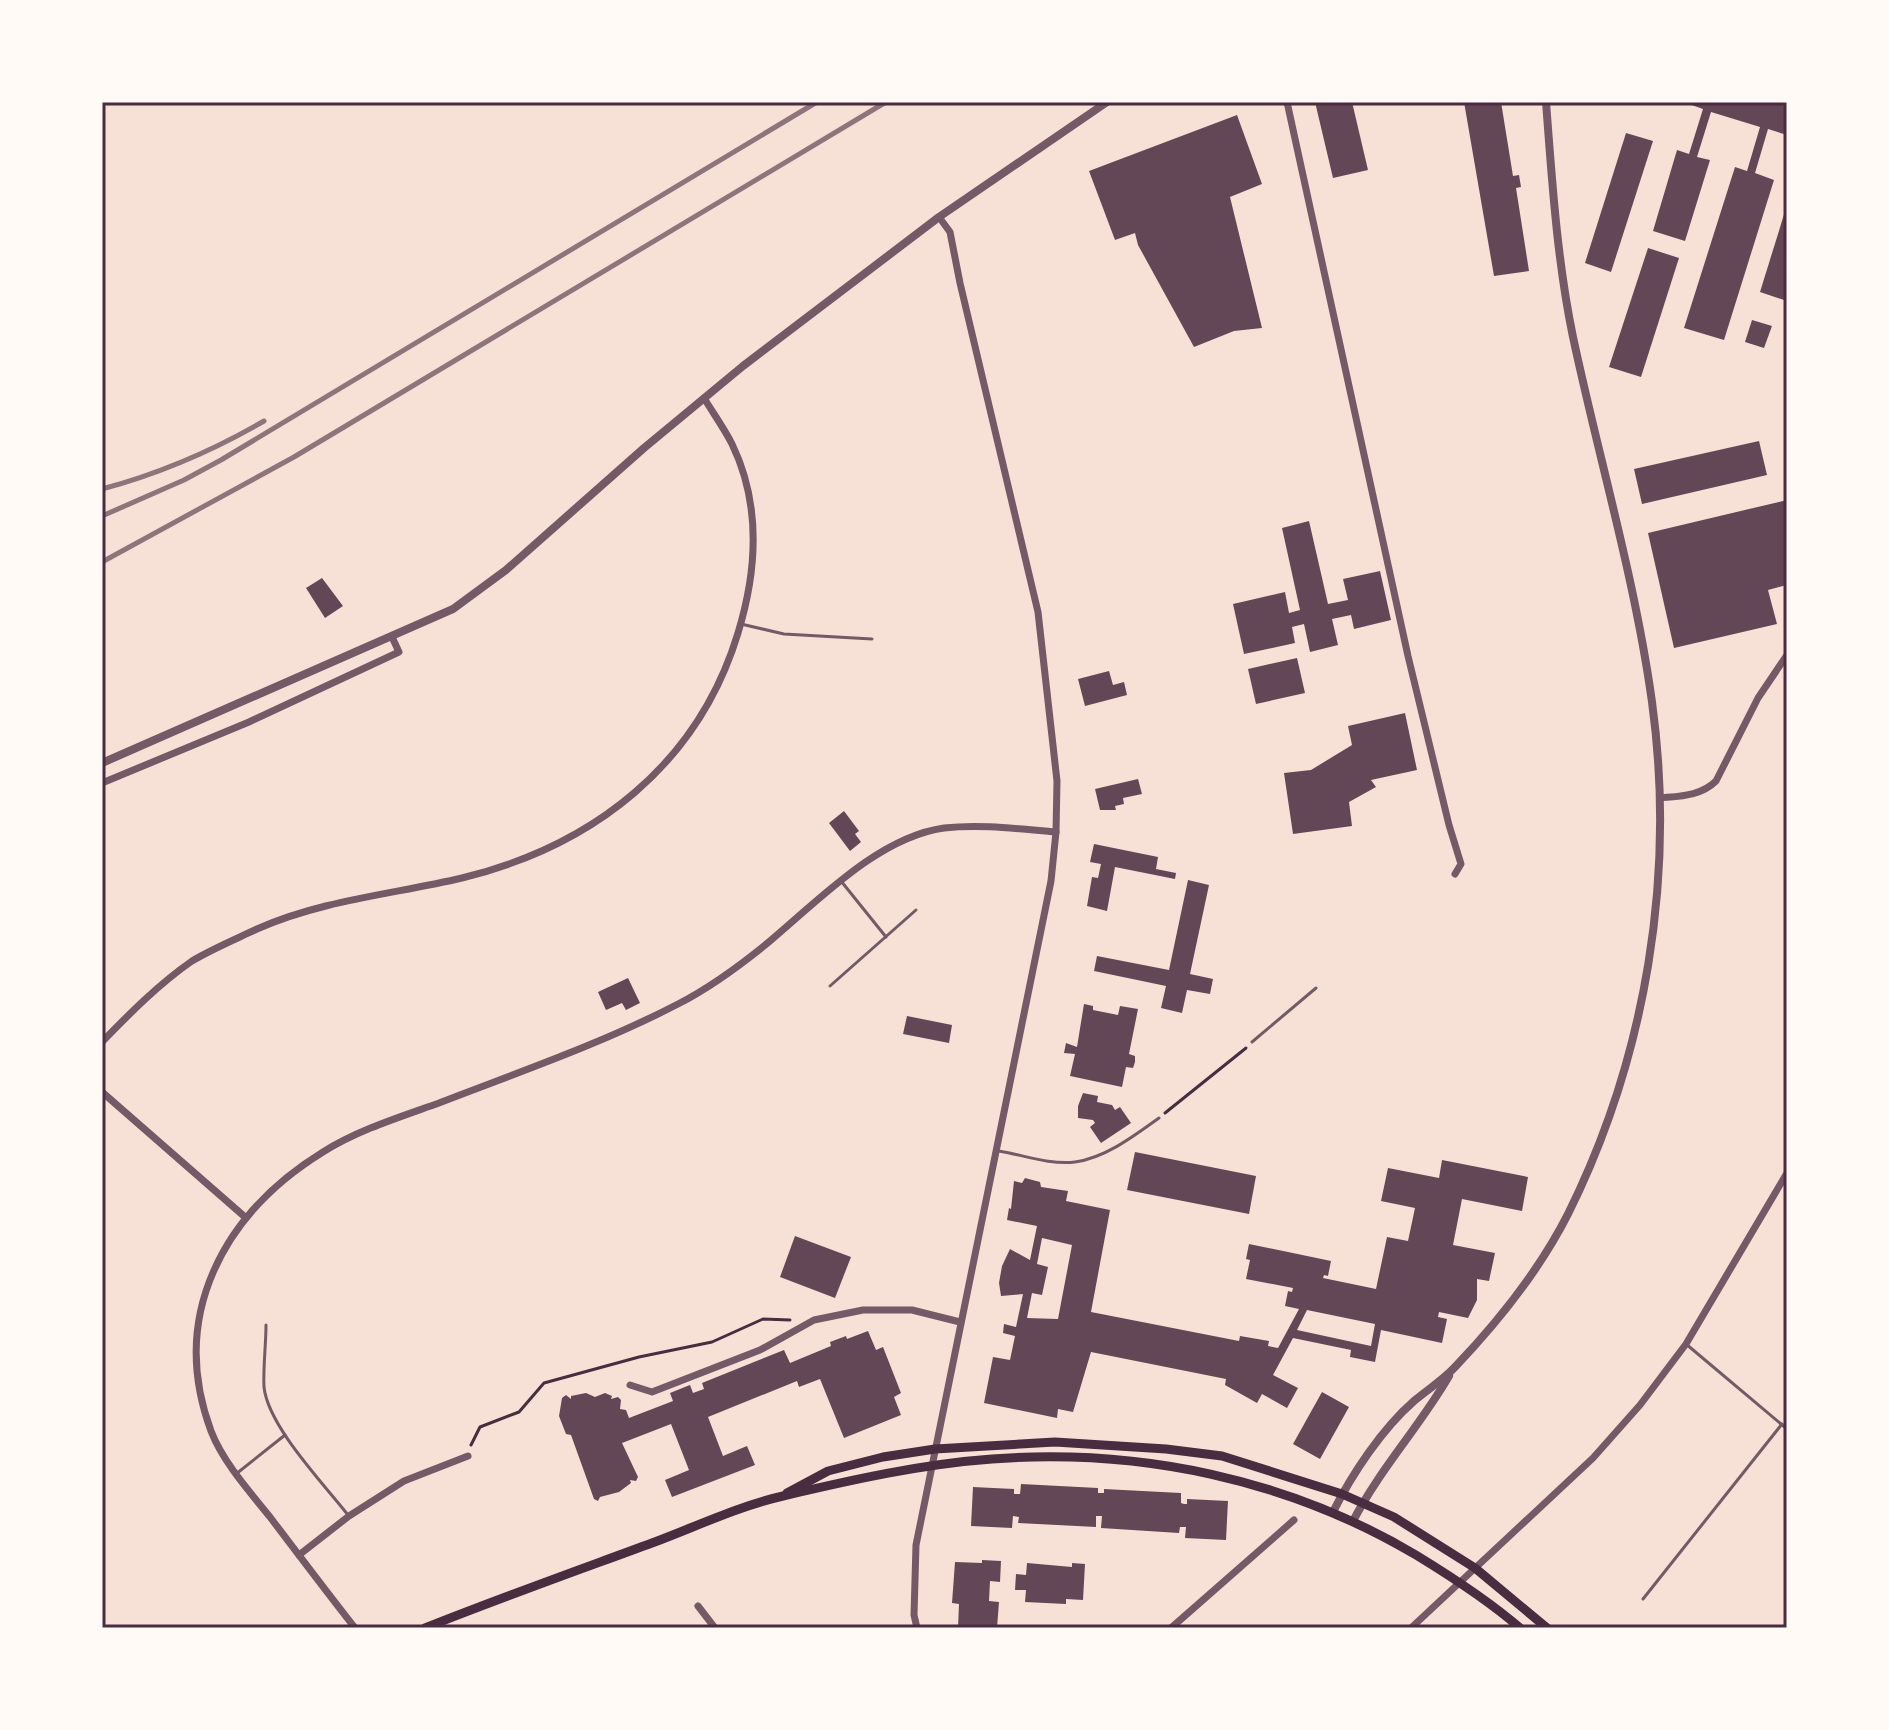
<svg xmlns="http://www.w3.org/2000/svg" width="1889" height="1730" font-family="Rubik,sans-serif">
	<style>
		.building { fill: #644757; fill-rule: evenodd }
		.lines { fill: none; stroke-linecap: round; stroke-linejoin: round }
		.path { stroke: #4a2c40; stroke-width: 3 }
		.service { stroke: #755966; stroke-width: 3 }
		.minor { stroke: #755966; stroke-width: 7 }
		.tertiary { stroke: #755966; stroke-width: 8 }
		.secondary { stroke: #4a2c40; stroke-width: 9 }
		.rail { stroke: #8f747c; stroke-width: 5 }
		.neatline { fill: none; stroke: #4a2c40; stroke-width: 3 }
	</style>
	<rect width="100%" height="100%" fill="#f7e1d7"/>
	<g class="building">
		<path d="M1315 102H1352L1368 170 1333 178Z"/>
		<path d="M1464 102H1501L1513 176 1519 175 1521 187 1516 188 1529 271 1494 276Z"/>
		<path d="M1683 102H1787V135L1768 129 1755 173 1774 180 1724 340 1684 328 1735 167 1747 171 1760 127 1711 112 1697 157 1710 160 1685 241 1653 231 1677 150 1689 154 1703 109Z"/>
		<path d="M1237 115 1262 184 1230 197 1262 328 1234 331 1194 347 1138 245 1135 233 1115 240 1089 171Z"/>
		<path d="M1626 133 1653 141 1611 272 1585 263Z"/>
		<path d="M1786 208H1787V301L1760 292Z"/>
		<path d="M1648 248 1679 258 1641 377 1609 367Z"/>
		<path d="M1752 320 1772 326 1764 348 1745 342Z"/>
		<path d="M1759 441 1767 475 1642 504 1634 469Z"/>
		<path d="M1787 500V585L1768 590 1777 624 1674 648 1648 533Z"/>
		<path d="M1309 521 1328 604 1348 600 1343 579 1380 571 1391 620 1354 629 1351 615 1332 619 1338 645 1310 652 1304 624 1292 627 1295 643 1244 654 1233 604 1285 592 1289 613 1300 610 1282 528Z"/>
		<path d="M322 578 343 606 325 618 306 588Z"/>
		<path d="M1297 658 1305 693 1256 704 1248 669Z"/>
		<path d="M1109 671 1113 685 1124 682 1127 695 1085 706 1078 679Z"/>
		<path d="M1405 713 1417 770 1371 780 1376 787 1349 802 1352 826 1293 834 1284 773 1311 770 1352 745 1348 726Z"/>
		<path d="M1138 779 1142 794 1123 798 1124 804 1115 806 1116 810H1100L1095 789Z"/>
		<path d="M844 811 859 831 855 834 861 842 850 851 829 823Z"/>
		<path d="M1094 844 1158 857 1156 869 1176 873 1175 879 1115 867 1107 911 1087 906 1092 877 1098 878 1101 864 1090 862Z"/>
		<path d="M1188 880 1209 885 1190 974 1213 979 1210 994 1187 990 1182 1013 1161 1008 1166 986 1094 971 1097 956 1169 970Z"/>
		<path d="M628 978 640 1003 626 1010 622 1003 606 1010 598 992Z"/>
		<path d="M1084 1004 1093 1006V1010L1118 1015 1120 1006 1138 1009 1129 1054 1135 1056V1062L1133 1068 1126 1067 1122 1087 1070 1076 1075 1054 1064 1053 1066 1043 1077 1047Z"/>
		<path d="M907 1016 952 1025 949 1043 903 1034Z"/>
		<path d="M1083 1093 1098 1096 1097 1102 1112 1105 1115 1110 1120 1107 1131 1123 1101 1143 1090 1127 1095 1123 1093 1120 1078 1118V1106Z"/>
		<path d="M1135 1152 1256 1176 1249 1214 1127 1190Z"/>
		<path d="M1442 1160 1528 1177 1522 1211 1462 1199 1453 1245 1495 1253 1489 1281 1477 1279V1300L1468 1318 1439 1312 1438 1317 1447 1319 1442 1343 1381 1330 1375 1362 1350 1357 1351 1350 1293 1338 1273 1375 1298 1388 1287 1408 1262 1394 1257 1403 1225 1385 1226 1379 1091 1352 1073 1412 1058 1409 1057 1418 984 1403 993 1357 1010 1360 1015 1336 1003 1333 1004 1324 1016 1327 1023 1294 1001 1296 999 1283 1002 1266 1010 1249 1030 1260 1037 1226 1007 1220 1009 1208 1011 1209 1014 1181 1022 1183 1025 1178 1040 1182 1041 1187 1068 1191 1066 1201 1110 1210 1091 1312 1239 1341 1240 1336 1269 1341 1268 1346 1278 1348 1299 1309 1285 1306 1288 1291 1292 1292 1293 1288 1246 1279 1250 1260 1246 1259 1249 1244 1331 1261 1328 1276 1324 1275 1323 1278 1376 1289 1387 1237 1408 1241 1415 1208 1381 1201 1388 1168 1439 1178ZM1042 1238 1072 1245 1058 1319 1027 1318 1032 1293 1042 1295 1048 1267 1037 1264ZM1307 1310 1375 1324 1371 1346 1297 1330Z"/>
		<path d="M795 1236 851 1257 835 1298 780 1277Z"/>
		<path d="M868 1331 876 1350 883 1347 901 1393 894 1397 901 1415 844 1438 820 1379 799 1387 797 1381 708 1417 723 1456 747 1446 755 1465 672 1497 665 1480 689 1470 671 1424 622 1443 638 1477 636 1481 630 1480 631 1483 619 1492 600 1497 598 1501 594 1499 571 1435 566 1434 559 1416 562 1398 566 1395 571 1399V1396L586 1393 595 1397 605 1393 612 1396 611 1399 618 1397 621 1400 620 1409 626 1410 629 1418 673 1401 670 1393 690 1385 693 1393 704 1389 702 1383 784 1350 790 1363 831 1346 830 1342 846 1336 847 1339Z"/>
		<path d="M1322 1392 1349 1407 1320 1459 1293 1444Z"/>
		<path d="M1021 1484 1098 1488V1493H1104V1489L1181 1493V1503L1184 1504H1187V1499L1228 1501 1226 1540 1185 1538 1186 1527H1180L1179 1533 1101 1528 1102 1516H1096V1527L1018 1523 1019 1517 1013 1516 1012 1528 971 1526 973 1487 1014 1489V1494H1020Z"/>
		<path d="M982 1560 1001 1561 1000 1582 990 1581 989 1601 999 1602 997 1628H958L959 1604 952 1603 955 1562 982 1563Z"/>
		<path d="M1027 1563 1072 1567V1563L1085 1564 1083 1600 1066 1599V1604L1025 1602 1026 1590H1015L1016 1574 1026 1575Z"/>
	</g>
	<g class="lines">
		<g class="path">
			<path d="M1165 1113 1246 1048"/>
			<path d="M471 1445 480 1427 519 1412 544 1383 639 1357 712 1342 763 1319 790 1320"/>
		</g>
		<g class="service">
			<path d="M741 624 784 634 872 639"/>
			<path d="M841 881 886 937"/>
			<path d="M830 986 916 910"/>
			<path d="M1252 1042 1316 988"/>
			<path d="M999 1151C1023 1155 1050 1165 1075 1162 1105 1158 1134 1136 1159 1118"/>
			<path d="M266 1325C266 1345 263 1367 264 1387 268 1426 323 1483 348 1515"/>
			<path d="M1686 1344 1787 1429"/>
			<path d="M236 1474 285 1435"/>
			<path d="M1643 1599 1782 1424"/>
		</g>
		<g class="minor">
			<path d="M1287 102 1408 656 1449 825 1461 864 1455 874"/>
			<path d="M102 783 249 722 399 652 392 637"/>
			<path d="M1660 798C1680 796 1701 796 1716 781L1758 698 1787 655"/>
			<path d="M102 1042C130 1013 159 984 192 961 212 949 236 939 257 929 322 900 394 894 462 878 593 846 698 765 738 633 757 571 761 504 732 444 724 428 713 413 704 398"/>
			<path d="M102 1092 245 1217"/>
			<path d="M630 1385 652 1392 760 1350 814 1320 863 1310H912L960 1322"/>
			<path d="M299 1555 349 1516 404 1481 468 1456"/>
			<path d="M698 1606 715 1628"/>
			<path d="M355 1628C326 1591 298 1554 270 1517 249 1491 223 1462 211 1431 168 1315 224 1213 323 1152 358 1130 400 1117 439 1103 519 1072 601 1044 678 1004 711 987 742 964 770 941 819 900 879 837 944 828 981 824 1019 829 1056 832"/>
			<path d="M917 1628 914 1615 916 1545 1051 881 1056 832 1057 781 1038 612 960 283 950 232 939 217"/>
			<path d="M1171 1628 1294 1520"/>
			<path d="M1411 1628 1593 1458 1640 1405 1686 1344 1787 1173"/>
		</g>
		<g class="tertiary">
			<path d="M102 763 453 609 506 570 644 448 743 366 939 217 1107 102"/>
			<path d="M1333 1512C1352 1474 1382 1429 1414 1401 1427 1390 1443 1380 1455 1367 1497 1323 1540 1269 1568 1214 1646 1057 1676 876 1652 702 1635 579 1599 459 1573 337 1557 260 1552 180 1546 102"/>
			<path d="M1353 1521C1380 1469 1420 1426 1449 1376"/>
		</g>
		<g class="secondary">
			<path d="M787 1493 828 1471 883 1457 935 1449 1055 1442 1166 1449 1222 1456 1342 1494 1394 1517 1475 1568 1547 1628"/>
			<path d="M425 1628C500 1598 576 1571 652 1543 695 1527 739 1506 783 1496 851 1480 922 1464 992 1459 1140 1448 1288 1479 1416 1555 1452 1577 1488 1600 1520 1628"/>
		</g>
		<g class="rail">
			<path d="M102 489C158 474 214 450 264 421"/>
			<path d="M102 516 184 480 221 460 817 102"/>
			<path d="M102 562 294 457 886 102"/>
		</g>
	</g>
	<rect width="1889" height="1730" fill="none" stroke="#fffaf5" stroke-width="208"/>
	<rect x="104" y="104" width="1681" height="1522" class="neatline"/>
</svg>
